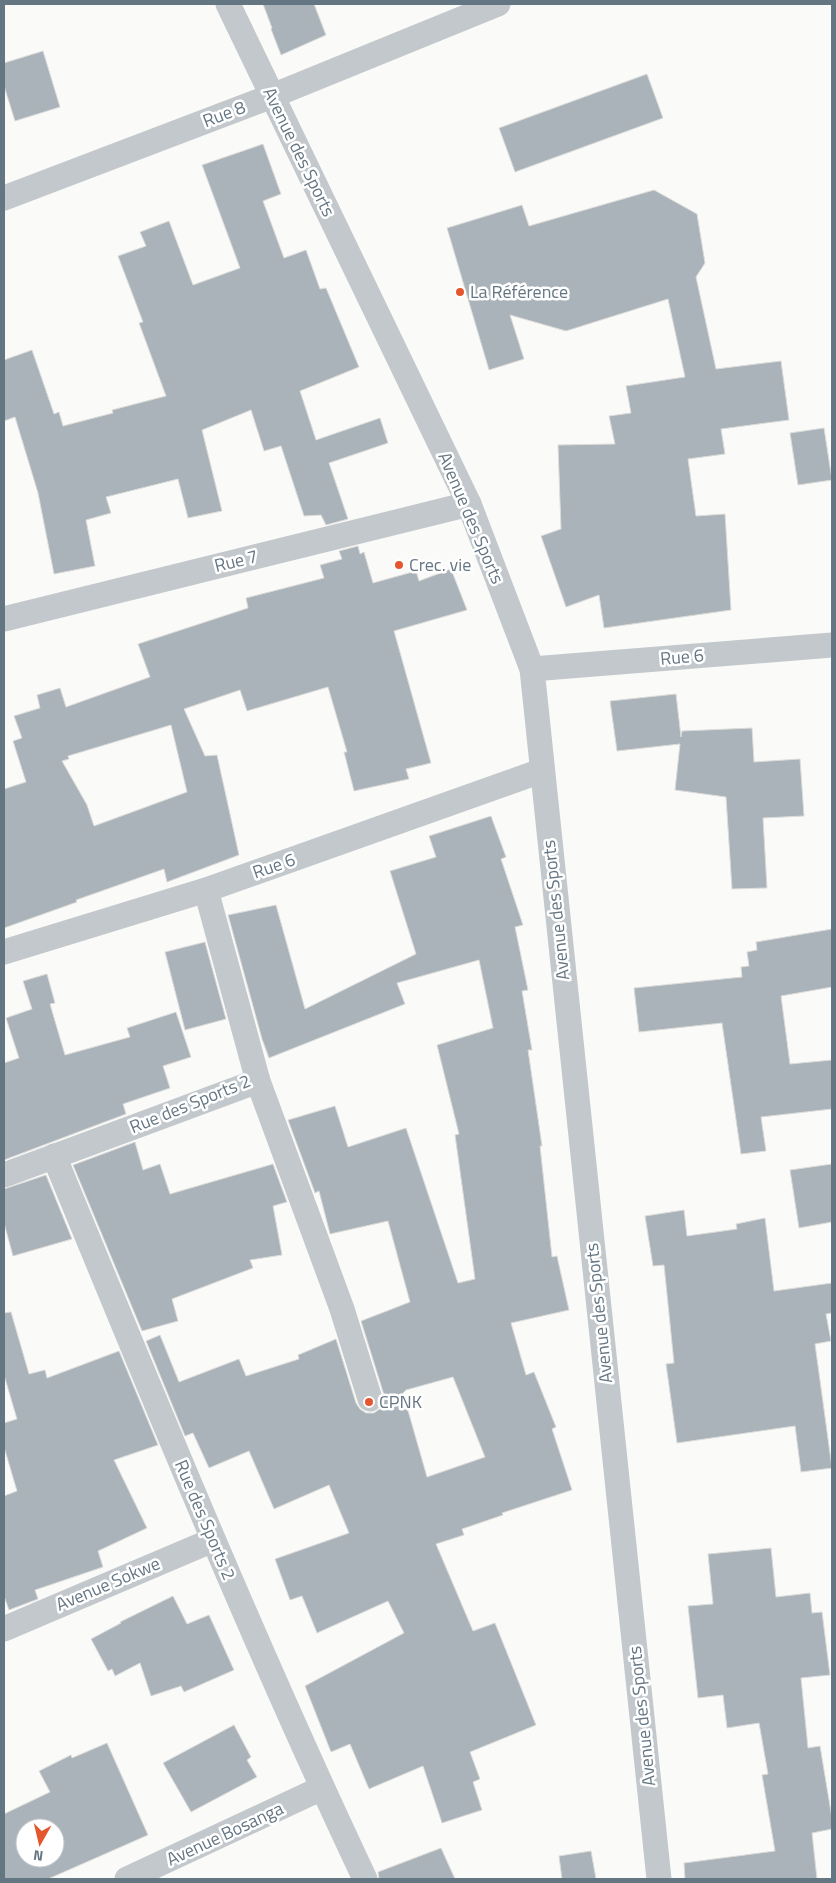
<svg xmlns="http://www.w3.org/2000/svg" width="836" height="1883" font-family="'Titillium Web',sans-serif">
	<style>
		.building { fill: #aab3b9; stroke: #dcdcda; fill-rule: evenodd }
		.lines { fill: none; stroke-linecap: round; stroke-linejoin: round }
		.street { stroke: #c3c8cc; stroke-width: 25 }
		.poi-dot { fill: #e4572e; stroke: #fff; stroke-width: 2 }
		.labels { text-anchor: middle; stroke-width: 5; stroke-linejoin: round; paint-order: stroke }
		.street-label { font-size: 18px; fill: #657683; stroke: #fff }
		.poi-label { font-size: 18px; fill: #657683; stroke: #fff; text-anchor: start }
	</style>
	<rect width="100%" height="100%" fill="#fafaf8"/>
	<g class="building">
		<path d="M263 4H314L326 35 281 55 271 29 272 28Z"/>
		<path d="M43 51 60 107 15 121 4 86V63Z"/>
		<path d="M647 74 663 118 515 172 499 128Z"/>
		<path d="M263 144 281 194 263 201 284 258 306 250 320 289 326 288 359 367 300 391 316 440 380 418 388 443 329 463 348 519 326 525 321 515 304 516 281 446 264 451 251 410 202 430 222 511 188 518 178 479 106 497 111 513 86 520 95 566 54 574 38 493 15 417 4 421V360L32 350 54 414 59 412 63 426 113 413 112 410 166 396 139 323 143 322 118 256 146 246 140 232 169 221 193 285 240 268 202 165Z"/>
		<path d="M654 190 697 214 705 263 696 277 716 369 781 361 789 420 721 429 725 454 688 459 696 516 725 514 731 610 604 628 599 595 566 607 541 536 561 529 558 445 615 444 609 416 631 413 626 386 685 377 668 299 566 331 510 315 524 359 489 370 447 228 522 205 529 226Z"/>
		<path d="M824 428 832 480 798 485 790 433Z"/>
		<path d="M358 546 360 554 364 552 373 583 416 571 419 581 451 569 467 610 394 631 431 763 406 769 409 779 354 791 344 752H347L328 687 247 711 240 690 184 709 205 756 217 755 239 855 167 882 164 869 76 900 77 902 4 928V789L26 782 13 741 22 738 14 716 40 708 37 695 60 688 66 707 150 677 138 644 248 608 246 598 324 578 320 565 342 559 339 551ZM171 725 187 792 94 826 87 805 62 761 69 759 68 756Z"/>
		<path d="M676 694 681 737 682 731 752 728 754 762 800 759 804 816 763 818 767 888 732 889 726 797 675 790 680 744 617 751 610 701Z"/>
		<path d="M491 816 506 857 501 859 523 925 515 927 528 990 522 991 532 1050H528L542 1146H540L552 1257 557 1256 569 1310 511 1323 526 1375 534 1372 556 1427 552 1429 572 1490 502 1513 503 1515 462 1529 464 1535 436 1544 473 1631 495 1623 536 1725 470 1752 480 1779 473 1782 482 1810 442 1823 423 1766 369 1789 350 1744 331 1752 305 1686 404 1633 388 1601 317 1633 302 1596 290 1600 275 1559 349 1533 329 1485 274 1509 249 1451 209 1468 193 1433 185 1436 146 1341 160 1335 179 1382 239 1359 246 1376 299 1359 298 1355 336 1339 356 1403 360 1409 366 1413H374L381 1408 384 1402V1395L361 1321 410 1302 388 1221 330 1234 319 1191 315 1193 288 1120 335 1106 348 1147 406 1128 458 1283 475 1279 455 1135 459 1134 437 1045 493 1028 479 960 397 983 405 1004 269 1058 262 1039 228 915 276 905 305 1009 416 954 390 871 436 857 429 836ZM453 1377 485 1457 427 1477 403 1393 406 1390Z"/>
		<path d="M832 929V987L781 996 790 1064 832 1060V1109L761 1117 766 1151 741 1154 722 1023 639 1032 634 988 742 977 741 967 749 966 747 952 757 950 756 942Z"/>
		<path d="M205 942 226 1019 185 1030 165 952Z"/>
		<path d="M47 974 55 1003 50 1004 65 1055 130 1037 127 1028 176 1012 191 1057 163 1066 170 1088 123 1104 126 1114 4 1160V1063L19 1058 6 1018 32 1009 23 981Z"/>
		<path d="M135 1142 143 1170 160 1164 170 1194 273 1164 287 1202 273 1206 282 1255 250 1260 253 1268 172 1299 178 1321 142 1331 73 1165Z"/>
		<path d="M832 1164V1222L799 1228 790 1170Z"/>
		<path d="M46 1175 72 1239 13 1256 4 1223V1189Z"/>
		<path d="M684 1210 687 1236 737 1229 736 1224 765 1218 774 1291 832 1283V1313L826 1314 831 1341 815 1344 832 1468 801 1472 795 1426 677 1443 666 1364 674 1363 664 1265 653 1266 645 1216Z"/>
		<path d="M11 1312 29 1374 45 1370 47 1378 119 1351 158 1445 114 1460 147 1528 98 1551 103 1567 35 1590 38 1599 9 1610 4 1596V1496L17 1491 4 1447V1423L17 1419 4 1375V1313Z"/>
		<path d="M771 1548 776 1597 810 1593 812 1613 822 1612 830 1675 801 1678 808 1748 820 1746 832 1818V1829L812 1833 817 1879H685L684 1863 775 1851 762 1775 768 1774 759 1723 727 1728 723 1695 698 1698 688 1606 713 1604 708 1554Z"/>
		<path d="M173 1596 187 1624 209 1615 234 1670 184 1692 181 1686 151 1696 140 1663 115 1676 112 1669 108 1671 91 1639 121 1623 120 1622Z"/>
		<path d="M234 1725 251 1757 247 1760 257 1777 191 1812 163 1763Z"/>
		<path d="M107 1743 148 1835 48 1879H4V1814L50 1792 39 1771 71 1755 72 1758ZM25 1828H55V1858H25Z"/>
		<path d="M441 1848 455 1879H379L378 1872Z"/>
		<path d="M591 1851 596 1879H562L559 1856Z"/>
	</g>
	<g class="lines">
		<g class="street">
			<path d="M228 4 469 504 532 669 659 1879"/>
			<path d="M4 198 272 96 498 4"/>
			<path d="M4 619 469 504"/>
			<path d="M532 669 832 645"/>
			<path d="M206 890 258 1081 342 1309 370 1399"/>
			<path d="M4 952 206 890 541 771"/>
			<path d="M54 1156C154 1399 253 1642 365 1879"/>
			<path d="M4 1175 258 1081"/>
			<path d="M4 1629 213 1540"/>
			<path d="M127 1879 322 1788"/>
		</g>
	</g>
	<g class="poi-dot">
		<circle cx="460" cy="292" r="5"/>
		<circle cx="399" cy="565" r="5"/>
		<circle cx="369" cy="1402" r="5"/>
	</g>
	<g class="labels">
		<g class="street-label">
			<text transform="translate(224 114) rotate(-21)" y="6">Rue 8</text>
			<text transform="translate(299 152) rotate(64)" y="6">Avenue des Sports</text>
			<text transform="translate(471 518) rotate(67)" y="6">Avenue des Sports</text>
			<text transform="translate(236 561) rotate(-14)" y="6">Rue 7</text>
			<text transform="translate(682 657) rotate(-5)" y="6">Rue 6</text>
			<text transform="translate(274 866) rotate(-19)" y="6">Rue 6</text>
			<text transform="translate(556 910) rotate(-96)" y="6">Avenue des Sports</text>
			<text transform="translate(190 1104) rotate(-22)" y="6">Rue des Sports 2</text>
			<text transform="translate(599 1313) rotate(-96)" y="6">Avenue des Sports</text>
			<text transform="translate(205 1520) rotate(67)" y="6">Rue des Sports 2</text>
			<text transform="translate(108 1584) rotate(-23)" y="6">Avenue Sokwe</text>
			<text transform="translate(642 1716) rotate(-96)" y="6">Avenue des Sports</text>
			<text transform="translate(225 1834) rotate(-25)" y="6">Avenue Bosanga</text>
		</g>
		<g class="poi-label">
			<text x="470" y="298">La Référence</text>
			<text x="409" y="571">Crec. vie</text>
			<text x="379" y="1408">CPNK</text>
		</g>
	</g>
	<rect width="836" height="1883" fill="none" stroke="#657683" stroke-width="10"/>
	<g transform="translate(40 1843) rotate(188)"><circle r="24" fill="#ffffff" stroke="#c1c8cd"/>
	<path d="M0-4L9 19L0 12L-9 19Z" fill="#e4572e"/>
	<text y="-8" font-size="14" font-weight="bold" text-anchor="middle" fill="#657683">N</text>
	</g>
</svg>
